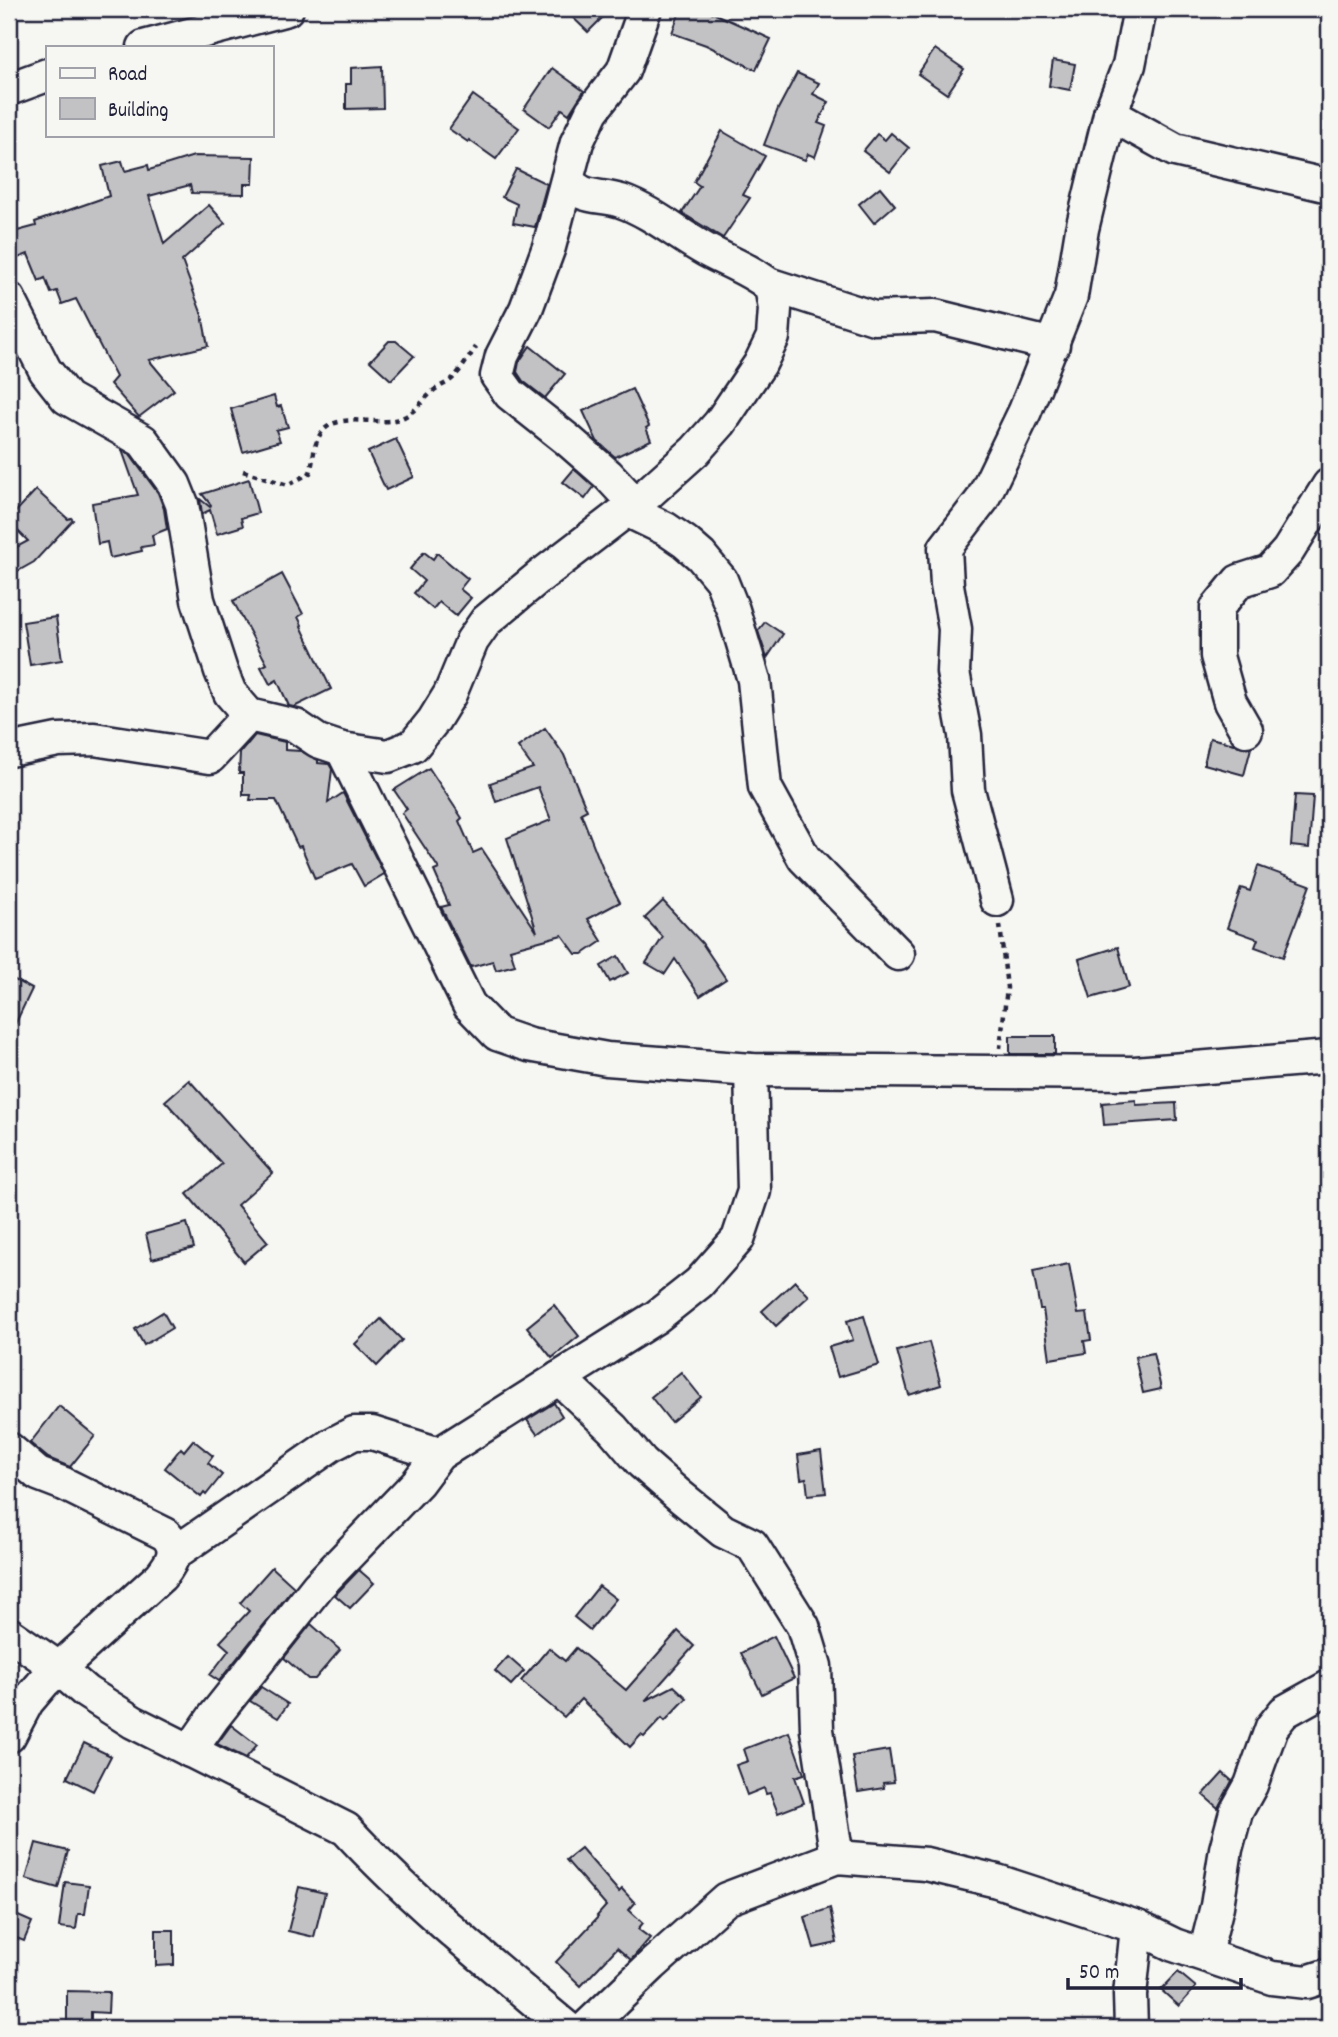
<svg xmlns="http://www.w3.org/2000/svg" width="1338" height="2037" font-family="Dekko,sans-serif">
	<style>
		.building { fill: #c2c2c4; stroke: #22223b; stroke-width: 2 }
		.lines { fill: none; stroke-linecap: round; stroke-linejoin: round }
		.minor-casing { stroke: #22223b; stroke-width: 37 }
		.path { stroke: #22223b; stroke-width: 4.5; stroke-dasharray: 5 5; stroke-linecap: butt }
		.minor { stroke: #f6f6f2; stroke-width: 32 }
	</style>
	<rect width="100%" height="100%" fill="#f6f6f2"/>
	<filter id="ink" filterUnits="userSpaceOnUse"><feTurbulence type="fractalNoise" baseFrequency=".0143" numOctaves="2"/><feDisplacementMap in="SourceGraphic" scale="14" xChannelSelector="R" yChannelSelector="G"/><feConvolveMatrix kernelMatrix="1 2 1 2 8 2 1 2 1" color-interpolation-filters="sRGB"/></filter>
	<g filter="url(#ink)">
		<g class="building">
			<path d="M564 9H611L588 32Z"/>
			<path d="M681 9H704L771 39 756 70 706 45 672 33Z"/>
			<path d="M935 49 964 69 947 94 918 74Z"/>
			<path d="M1053 60 1075 64 1070 90 1049 86Z"/>
			<path d="M382 66 383 108 346 109V84H351V68Z"/>
			<path d="M552 68 584 91 569 114 562 109 549 127 524 109Z"/>
			<path d="M797 73 819 83 813 94 829 102 818 123 826 126 815 157 808 154 805 160 764 145 778 109Z"/>
			<path d="M473 95 519 128 496 159 469 140 468 142 449 129Z"/>
			<path d="M722 131 765 156 743 195 750 198 723 238 682 213 700 186 694 182Z"/>
			<path d="M891 133 909 148 890 172 863 151 877 134 885 140Z"/>
			<path d="M194 156 254 157 253 184H244V194L192 193 190 185 149 196 164 244 209 205 225 223 182 261 202 315 208 346 149 360 174 390 139 417 110 384 116 377 76 299 62 304 57 291 51 293 45 278 39 281 28 254 18 258 10 233 36 226 35 222 109 196 102 166 122 161 125 171 148 165 149 170Z"/>
			<path d="M516 169 547 184 535 227 513 223 517 204 502 197Z"/>
			<path d="M880 187 895 205 874 223 859 204Z"/>
			<path d="M389 341H396L414 356 391 380 370 361Z"/>
			<path d="M530 346 565 374 545 398 523 381 517 372 519 362Z"/>
			<path d="M632 389 649 426 646 428 651 440 615 457 597 441 583 411Z"/>
			<path d="M274 396 277 407 281 406 288 427 276 430 280 441 243 452 231 409Z"/>
			<path d="M396 439 414 477 386 490 368 452Z"/>
			<path d="M122 450 130 455 158 493 164 509 167 529 152 535 154 545 141 547 142 551 110 558 107 542 98 544 92 503 138 495Z"/>
			<path d="M574 469 594 487 585 499 563 482Z"/>
			<path d="M249 479 258 513 241 518 243 526 217 534 210 510 202 514 200 499 210 507 211 505 202 494Z"/>
			<path d="M36 490 68 519 71 518 73 520 34 562 9 576V551L28 541 9 522V519Z"/>
			<path d="M424 552 433 559 437 553 468 579 460 589 471 598 456 616 439 602 433 609 414 593 424 581 410 569Z"/>
			<path d="M282 574 303 614 298 617 302 625 301 626 331 689 294 707 289 706 277 680 270 684 261 667 267 664 233 601Z"/>
			<path d="M56 617 62 660 30 665 23 622Z"/>
			<path d="M765 622 783 634 767 658 758 631Z"/>
			<path d="M545 728 564 755 587 810 581 813 604 872 620 902 588 919 602 941 583 954H576L562 935 510 949 515 965 496 970 493 961 471 967 441 907 449 905 434 871 439 869 402 813 407 809 394 790 429 768 462 818 459 821 473 853 482 849 537 932 507 838 551 820 538 787 496 802 490 783 533 768 518 747Z"/>
			<path d="M255 735 285 742V750L301 751 318 760V763L329 764 332 769 328 803 343 793 384 874 364 886 352 864 315 879 301 846 298 847 276 800H250L251 795H243V773H239L240 753Z"/>
			<path d="M1210 738 1251 748 1244 775 1204 764Z"/>
			<path d="M1295 795 1313 796 1309 848 1291 846Z"/>
			<path d="M1258 866 1310 885 1283 957 1255 947 1258 939 1227 928 1241 888 1250 891Z"/>
			<path d="M663 901 702 943 726 979 700 996 675 959 665 974 646 963 663 937 645 918Z"/>
			<path d="M1118 947 1129 987 1091 998 1079 959Z"/>
			<path d="M618 956 628 973 610 982 601 966Z"/>
			<path d="M9 977 32 989 9 1037Z"/>
			<rect x="1010" y="1036" width="45" height="18"/>
			<path d="M189 1080 273 1173 237 1205 268 1242 244 1262 187 1194 222 1164 165 1101Z"/>
			<path d="M1136 1100V1105L1176 1103 1177 1120 1104 1125 1102 1103Z"/>
			<path d="M187 1223 194 1248 152 1259 146 1234Z"/>
			<path d="M1069 1264 1078 1314 1087 1313 1091 1340 1084 1341 1086 1353 1050 1359 1043 1309H1040L1033 1271Z"/>
			<path d="M795 1281 809 1296 776 1326 762 1311Z"/>
			<path d="M554 1305 579 1336 552 1358 527 1327Z"/>
			<path d="M163 1312 172 1328 144 1345 135 1329Z"/>
			<path d="M864 1316 879 1365 838 1377 829 1347 853 1340 847 1321Z"/>
			<path d="M381 1319 402 1340 377 1366 355 1344Z"/>
			<path d="M929 1342 941 1385 909 1395 897 1351Z"/>
			<path d="M1153 1353 1161 1389 1143 1393 1135 1357Z"/>
			<path d="M681 1372 701 1397 671 1422 651 1397Z"/>
			<path d="M554 1403 562 1416 537 1434 527 1420Z"/>
			<path d="M59 1406 95 1436 70 1467 48 1458 30 1443Z"/>
			<path d="M193 1440 213 1456 208 1463 222 1475 206 1495 204 1493 201 1497 165 1468 181 1448 184 1451Z"/>
			<path d="M821 1451 826 1493 808 1495 806 1478 801 1479 798 1455Z"/>
			<path d="M272 1567 294 1587 219 1681 210 1675 229 1650 220 1642 249 1611 240 1603Z"/>
			<path d="M359 1570 374 1583 350 1608 335 1595Z"/>
			<path d="M599 1586 616 1599 590 1630 574 1617Z"/>
			<path d="M311 1624 340 1650 315 1679H308L284 1658Z"/>
			<path d="M678 1631 694 1646 645 1701 674 1686 687 1698 665 1721 662 1718 644 1737 641 1735 630 1747 581 1699 564 1717 521 1681 549 1648 565 1661 576 1648 626 1690Z"/>
			<path d="M774 1636 794 1678 762 1694 741 1653Z"/>
			<path d="M508 1657 524 1671 511 1685 495 1671Z"/>
			<path d="M261 1687 288 1704 278 1718 250 1701Z"/>
			<path d="M231 1725 257 1745 246 1758 217 1744Z"/>
			<path d="M789 1732 804 1774 795 1777 804 1803 778 1813 770 1793 766 1794 764 1788 747 1795 736 1765 748 1761 744 1749Z"/>
			<path d="M84 1743 111 1756 93 1791 67 1778Z"/>
			<path d="M889 1750 894 1782 883 1783 884 1788 858 1792 852 1756Z"/>
			<path d="M1223 1773 1232 1781 1218 1808 1203 1795Z"/>
			<path d="M36 1843 68 1851 58 1888 26 1879Z"/>
			<path d="M581 1848 619 1892 622 1889 635 1903 629 1910 643 1923 638 1929 650 1938 631 1960 617 1948 581 1986 556 1962 598 1917 597 1916 606 1906 566 1860Z"/>
			<path d="M65 1882 89 1885 85 1914H78L76 1929 59 1927Z"/>
			<path d="M299 1887 325 1893 314 1937 288 1931Z"/>
			<path d="M830 1908 837 1943 814 1948 805 1917Z"/>
			<path d="M9 1912 32 1922 24 1941 9 1935Z"/>
			<path d="M156 1930H174V1965L156 1966Z"/>
			<path d="M1178 1972 1196 1987 1179 2006 1161 1990Z"/>
			<path d="M67 1991 109 1992 108 2013 91 2012V2028H67Z"/>
		</g>
		<g class="lines">
			<g class="minor-casing">
				<g id="minor">
					<path d="M645 9 623 71 592 111 577 142 549 247 526 309 502 356 497 376 510 394 568 440 608 475 634 503 637 515 666 529 685 542 701 556 721 580 733 610 754 680 765 787 804 858 898 954"/>
					<path d="M144 47 287 9"/>
					<path d="M9 89 47 75"/>
					<path d="M1110 114 1175 150 1329 186"/>
					<path d="M568 180C581 200 600 194 621 201 652 212 677 234 706 250 726 261 749 269 768 284L874 318 935 316 1053 345"/>
					<path d="M9 299 45 370 67 398 143 441 174 484 182 504 198 600 221 671 230 693 249 715 296 726 318 741 342 749 469 1005 497 1034 529 1045 607 1059 751 1070 1135 1073 1329 1057"/>
					<path d="M1246 730 1230 702 1217 656V608L1239 581 1270 571 1288 551 1329 485"/>
					<path d="M342 749 388 756 413 746 434 720 450 694 472 641 486 621 539 577 645 496 695 451 720 423 760 364 773 337 775 309 772 292 768 284"/>
					<path d="M9 750 58 740 94 739 210 757 249 715"/>
					<path d="M997 900 968 790 965 735 953 672 955 629 947 585 945 548 982 500 1025 411 1071 296 1082 229 1095 175 1110 114 1129 65 1140 9"/>
					<path d="M559 1378 613 1429 642 1463 681 1497 723 1531 752 1545 803 1626 815 1666 817 1730 837 1857"/>
					<path d="M9 1449 38 1474 64 1484 165 1534C180 1549 173 1561 161 1576L44 1682 27 1702 9 1736"/>
					<path d="M175 1553 331 1445 354 1433H372L439 1454"/>
					<path d="M9 1634 57 1667 86 1692 133 1722 346 1829C413 1902 492 1965 567 2028"/>
					<path d="M190 1751 213 1718 318 1586 418 1482 439 1454 656 1317 699 1283 738 1239 754 1191 751 1070"/>
					<path d="M1205 1954 1217 1906 1226 1849 1236 1812 1251 1785 1272 1727 1284 1712 1329 1687"/>
					<path d="M586 2028 652 1965 726 1899 837 1857 926 1864 997 1881 1137 1927 1174 1945 1272 1978 1307 1982 1329 1975"/>
					<path d="M1131 2028 1130 1995 1137 1927"/>
				</g>
			</g>
			<g class="path">
				<path d="M243 471 288 485 310 473C313 463 313 451 317 441 330 405 379 430 404 417 416 411 422 401 432 392 438 386 448 384 454 377 462 369 469 357 476 347"/>
				<path d="M1000 925 1007 988 1000 1048"/>
			</g>
			<use href="#minor" class="minor"/>
		</g>
	</g>
	<rect width="1338" height="2037" fill="none" stroke="#f6f6f2" stroke-width="35"/>
	<rect x="18" y="18" width="1303" height="2002" fill="none" stroke="#22223b" stroke-width="2.5" filter="url(#ink)"/>
	<rect x="46" y="46" width="228" height="91" fill="#f6f6f2" stroke="#a1a1a9" stroke-width="2"/>
	<rect x="60" y="68" width="35" height="10" fill="#f6f6f2" stroke="#a1a1a9" stroke-width="2"/>
	<text x="108" y="80" font-size="21" fill="#22223b">Road</text>
	<rect x="60" y="98" width="35" height="21" fill="#c2c2c4" stroke="#a1a1a9" stroke-width="2"/>
	<text x="108" y="116" font-size="21" fill="#22223b">Building</text>
	<path d="M1068 1978v10h173v-10" fill="none" stroke="#22223b" stroke-width="3.5"/>
	<text x="1079" y="1978" font-size="21" fill="#22223b" stroke="#f6f6f2" stroke-width="5" paint-order="stroke">50 m</text>
</svg>
